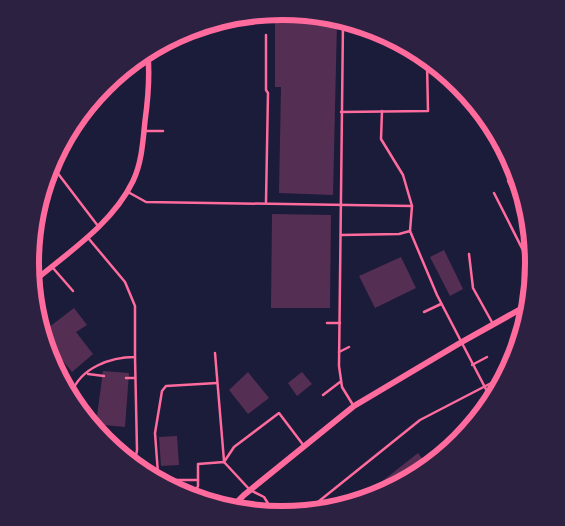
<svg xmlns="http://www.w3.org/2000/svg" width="565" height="526" font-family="'Nunito Sans',sans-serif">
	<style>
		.building { fill: #542f53 }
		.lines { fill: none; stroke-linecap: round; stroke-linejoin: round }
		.service { stroke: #ff6b9d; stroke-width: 2.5 }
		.tertiary { stroke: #ff6b9d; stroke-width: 5.5 }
		.secondary { stroke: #ff6b9d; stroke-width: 6 }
		.rim { fill: none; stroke: #ff6b9d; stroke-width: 6 }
	</style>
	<rect width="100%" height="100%" fill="#1b1b3a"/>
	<g class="building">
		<path d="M283 11 337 22 333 195 279 193 281 87H275V13Z"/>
		<path d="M272 214 331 215 330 308H271Z"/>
		<path d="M444 250 463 289 450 296 430 257Z"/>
		<path d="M401 257 416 288 375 308 359 276Z"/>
		<path d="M74 308 87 325 76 332 93 354 72 372 54 350 49 354 44 331Z"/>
		<path d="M103 371 129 373 125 427 104 425 97 416Z"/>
		<path d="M248 372 269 398 248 414 229 390Z"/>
		<path d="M302 372 312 384 297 396 288 383Z"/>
		<path d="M177 436 179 465 161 466 159 437Z"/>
		<path d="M418 453 426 464 379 496 370 497 367 493Z"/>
	</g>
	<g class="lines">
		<g class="service">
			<path d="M343 23 339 366 342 387 353 405"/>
			<path d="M266 35V90L268 93 266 202"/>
			<path d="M382 111 381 139 403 175 412 206"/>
			<path d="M341 112 428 111 427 63"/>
			<path d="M144 131H163"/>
			<path d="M52 163 53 167 98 226"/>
			<path d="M513 164 508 181 525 215"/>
			<path d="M513 166 517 176"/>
			<path d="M128 192 146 202 412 206 410 231"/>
			<path d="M494 193 533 270"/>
			<path d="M341 235 399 234 410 231 437 295 490 397"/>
			<path d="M469 254 473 288 493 324"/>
			<path d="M53 268 73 291"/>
			<path d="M424 312 441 304"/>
			<path d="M327 323H340"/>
			<path d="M339 352 349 347"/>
			<path d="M215 353 224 461"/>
			<path d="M472 365 487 357"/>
			<path d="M88 374 104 376"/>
			<path d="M126 378H135"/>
			<path d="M72 392C81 368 110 357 135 357V306L125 282 89 239"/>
			<path d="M323 395 340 382"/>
			<path d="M88 416 110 445"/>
			<path d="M135 461 137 450 135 357"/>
			<path d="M224 462 234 447 279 413 304 446"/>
			<path d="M162 479 158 474 155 433 162 391 166 386 217 383"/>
			<path d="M163 480H198"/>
			<path d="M193 497 198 486V464L224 462 250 490 264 497 274 513"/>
			<path d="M308 510 420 420 499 379"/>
		</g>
		<path class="tertiary" d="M34 281C69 252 113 223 133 181 142 162 143 140 145 121 148 99 150 78 148 56"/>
		<path class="secondary" d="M234 505 244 495 354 406 460 343 526 306"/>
	</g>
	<path d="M0 0H565V526H0ZM39 263a243 243 0 1 1 486 0a243 243 0 1 1-486 0Z" fill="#2d2142" fill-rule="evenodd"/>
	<path class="rim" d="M39 263a243 243 0 1 1 486 0a243 243 0 1 1-486 0Z"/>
</svg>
